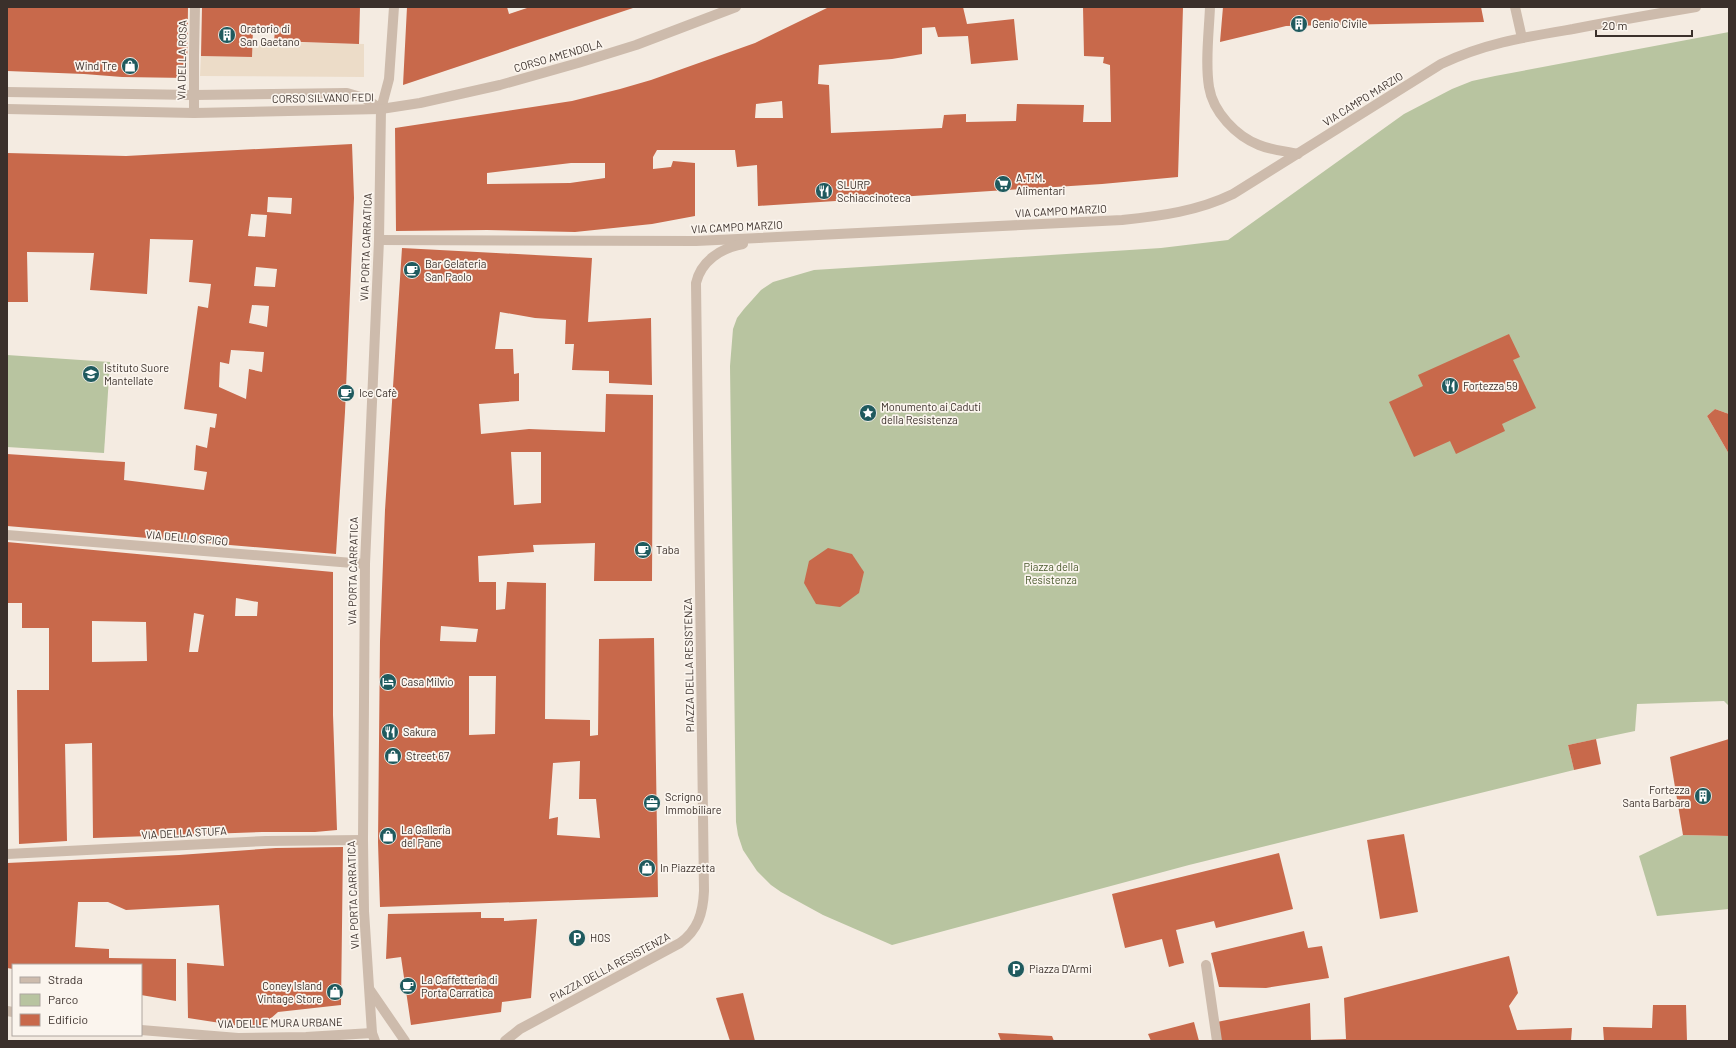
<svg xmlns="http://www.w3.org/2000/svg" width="1736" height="1048" font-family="Barlow,sans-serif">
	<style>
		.green { fill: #b8c4a0 }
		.plaza { fill: #ecdcc8 }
		.building { fill: #c8694b; fill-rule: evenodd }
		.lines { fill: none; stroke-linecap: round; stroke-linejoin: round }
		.service { stroke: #cdbbac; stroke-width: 10 }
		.pedestrian { stroke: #cdbbac; stroke-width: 10 }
		.minor { stroke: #cdbbac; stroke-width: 10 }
		.tertiary { stroke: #cdbbac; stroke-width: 10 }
		.labels { text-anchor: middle; stroke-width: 3.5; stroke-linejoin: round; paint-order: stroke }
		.poi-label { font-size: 11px; fill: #3b302b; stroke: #fbf5ee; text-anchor: start }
		.street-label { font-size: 11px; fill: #3b302b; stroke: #fbf5ee }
		.park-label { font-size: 11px; fill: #4a5a2e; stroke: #fbf5ee }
	</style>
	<rect width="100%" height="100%" fill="#f4ebe1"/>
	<g class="green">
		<path d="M1729 32V414L1715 409 1707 416 1729 454V706L1724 701 1637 704 1635 731 1568 745 1574 770 1189 865 892 945 823 915 781 892 771 885 757 871 743 850 738 835 736 822 730 366 733 329 737 318 744 309 761 290 773 282 814 270 1161 248 1228 240 1404 114 1452 89 1472 81 1495 76Z"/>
		<path d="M7 355 110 362 104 453 7 447Z"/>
		<path d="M1683 835 1729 836V909L1657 916 1639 856Z"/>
	</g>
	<path class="plaza" d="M252 41 364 44V77L200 76 201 56 252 57Z"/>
	<g class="building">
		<path d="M7 7H188L187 78 122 77 84 74 7 71Z"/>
		<path d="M202 7H360L359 44 274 41 275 30 253 29 252 57 201 56Z"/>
		<path d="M407 7H507L509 14 530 7H636L403 85Z"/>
		<path d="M829 7H963L967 24 1014 19 1018 60 971 64 968 36 938 37 935 27 922 28V54L892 59 819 65 818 84 829 85 831 133 942 128 944 115 966 114V122L1016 121 1017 104 1084 105 1083 122H1111L1110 65 1103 63 1104 57 1084 56 1083 7H1183L1178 177 1102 184 758 206 757 165 737 167 735 150H657L653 157V169L671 167 673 161 695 163V216L652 224 575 232 487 230 396 231 395 128 572 101 620 89 651 80 755 43ZM782 101 783 118H755L756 104ZM571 163H605V178L570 183 487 184V173Z"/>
		<path d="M1223 7H1481L1484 22 1286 26 1220 42Z"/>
		<path d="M352 144 354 198 345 412 336 554 7 526V454L125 462 124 480 204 490 207 472 194 470 196 445 207 448 210 427 215 428 217 414 184 409 198 306 208 308 211 284 189 282 193 240 150 239 147 294 90 290 94 253 27 252 28 302H7V153L126 156ZM268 197 292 198 291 214 267 212ZM251 214 267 215 265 237 248 236ZM256 267 277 269 275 287 254 286ZM252 305 269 306 267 327 249 323ZM231 350 264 352 262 372 249 369 246 399 219 387 220 362 229 364Z"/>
		<path d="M402 248 592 258 588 322 651 318 652 385 609 383V371L572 370 574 344H565L566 320 535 318 500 312 495 349H513L514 374 519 373V401L479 404 481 434 529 429 605 432 606 394 653 395 652 581H594L595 543 533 545 534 552 478 556 479 582H496V610L505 609 507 582 546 583 545 719 590 720V736L598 735 599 639 654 638 658 897 380 907 378 842 380 641 385 510ZM511 452H541V503L514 505ZM441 626 478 629 476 642 440 641ZM469 676H496L495 734 469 735ZM580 761 579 799H596L600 838 557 835 558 817 549 819 553 763Z"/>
		<path d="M1509 334 1520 357 1513 360 1536 408 1502 424 1505 431 1456 454 1450 441 1414 457 1389 402 1423 386 1418 375Z"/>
		<path d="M1715 409 1729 414V454L1707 416Z"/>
		<path d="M7 542 333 572V715L337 830 315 832H262L93 838 92 743 65 744 67 841 19 844 17 690H49V628H22V603H7ZM236 598 258 602 257 616H235ZM194 613 204 615 198 652H189ZM92 621 146 622 147 661 92 662Z"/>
		<path d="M828 548 852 554 864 572 859 593 840 607 816 604 804 583 809 561Z"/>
		<path d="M1596 739 1601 764 1574 770 1568 745Z"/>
		<path d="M1729 739V836L1683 835 1670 757Z"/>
		<path d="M1404 834 1418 912 1380 919 1367 840Z"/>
		<path d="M343 847 341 1005 278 1012 259 1029 188 1018 187 963 224 966 219 905 126 910 108 902H78L75 947 109 949V958L176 959V1001L141 995V965H13V969L7 968V863L179 855 276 848Z"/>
		<path d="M1279 853 1293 909 1216 928 1214 921 1176 930 1184 963 1176 965 1169 967 1162 939 1125 948 1112 894Z"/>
		<path d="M481 912V918H504V921L537 919 531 998 502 1002 501 1012 411 1025 401 957 386 959 388 914Z"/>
		<path d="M1304 931 1308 948 1322 946 1329 978 1266 988 1219 987 1211 953Z"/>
		<path d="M1509 956 1518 993 1509 1006 1517 1030 1572 1028 1571 1041H1221L1217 1022 1310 1003 1311 1040 1346 1039 1344 998Z"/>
		<path d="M743 993 755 1041H730L716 998Z"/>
		<path d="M1653 1005H1686L1687 1041H1604L1603 1027 1652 1028Z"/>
		<path d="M1194 1022 1199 1041H1151L1148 1034Z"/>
		<path d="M998 1033 1052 1036 1054 1041H1001Z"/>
	</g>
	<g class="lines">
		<path class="service" d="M7 92 194 95 347 93 364 98 381 109"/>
		<path class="pedestrian" d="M194 55 195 7"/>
		<g class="minor">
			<path d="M1210 7C1209 32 1205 62 1209 87 1213 112 1236 136 1259 145 1271 150 1285 151 1298 154"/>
			<path d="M1515 7 1522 38"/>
			<path d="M381 109 389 79 394 7"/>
			<path d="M194 113V55"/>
			<path d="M7 535 365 564"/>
			<path d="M7 854 266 841 363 840"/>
			<path d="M1206 965 1217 1041"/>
		</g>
		<g class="tertiary">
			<path d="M7 109 194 113 381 109 420 103 500 85 578 63 636 45 736 7"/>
			<path d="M379 240 696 241 1122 220C1161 216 1198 211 1233 194L1441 64C1485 43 1525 37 1573 29 1614 21 1655 14 1696 7"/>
			<path d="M370 990 405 1041"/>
			<path d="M7 1011 13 1012"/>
			<path d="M141 1030 238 1038 306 1037 372 1033"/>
			<path d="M375 1041 372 1033 364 911 363 840 365 564 379 240 381 109"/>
			<path d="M505 1041 520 1029 680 943C698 930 703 913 704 891L696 283C701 261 721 248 743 244"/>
		</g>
	</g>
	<defs>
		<g id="building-disc" transform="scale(0.9)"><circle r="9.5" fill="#1f5a5e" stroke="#fbf5ee"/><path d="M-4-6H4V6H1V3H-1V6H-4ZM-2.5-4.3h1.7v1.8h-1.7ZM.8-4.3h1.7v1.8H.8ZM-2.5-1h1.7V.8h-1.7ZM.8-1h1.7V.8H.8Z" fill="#fff"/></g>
		<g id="shop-disc" transform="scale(0.9)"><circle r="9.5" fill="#1f5a5e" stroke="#fbf5ee"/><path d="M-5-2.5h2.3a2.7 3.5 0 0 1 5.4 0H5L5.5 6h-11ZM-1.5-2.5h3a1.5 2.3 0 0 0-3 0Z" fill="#fff"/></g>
		<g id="supermarket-disc" transform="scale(0.9)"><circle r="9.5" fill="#1f5a5e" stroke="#fbf5ee"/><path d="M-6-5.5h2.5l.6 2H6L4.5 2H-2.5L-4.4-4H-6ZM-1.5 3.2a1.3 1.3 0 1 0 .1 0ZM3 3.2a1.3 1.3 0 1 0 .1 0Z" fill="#fff"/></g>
		<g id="restaurant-disc" transform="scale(0.9)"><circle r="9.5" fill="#1f5a5e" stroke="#fbf5ee"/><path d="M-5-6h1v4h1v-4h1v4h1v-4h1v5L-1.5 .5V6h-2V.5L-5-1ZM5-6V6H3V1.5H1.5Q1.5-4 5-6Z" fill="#fff"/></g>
		<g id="cafe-disc" transform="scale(0.9)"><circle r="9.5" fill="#1f5a5e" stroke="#fbf5ee"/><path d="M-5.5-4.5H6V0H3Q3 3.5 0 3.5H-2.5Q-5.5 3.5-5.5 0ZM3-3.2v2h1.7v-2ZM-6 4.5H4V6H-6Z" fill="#fff"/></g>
		<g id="school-disc" transform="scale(0.9)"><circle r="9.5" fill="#1f5a5e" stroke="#fbf5ee"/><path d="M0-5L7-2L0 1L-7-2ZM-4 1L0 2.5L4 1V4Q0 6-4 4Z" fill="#fff"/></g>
		<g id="sight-disc" transform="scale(0.9)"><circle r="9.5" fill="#1f5a5e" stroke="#fbf5ee"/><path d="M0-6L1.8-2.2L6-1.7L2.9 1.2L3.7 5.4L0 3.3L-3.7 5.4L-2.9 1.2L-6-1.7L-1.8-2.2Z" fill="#fff"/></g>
		<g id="hotel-disc" transform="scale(0.9)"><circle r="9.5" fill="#1f5a5e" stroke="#fbf5ee"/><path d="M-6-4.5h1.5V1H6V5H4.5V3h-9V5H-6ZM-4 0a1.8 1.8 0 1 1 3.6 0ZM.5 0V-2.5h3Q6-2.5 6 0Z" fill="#fff"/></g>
		<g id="office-disc" transform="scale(0.9)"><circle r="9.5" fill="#1f5a5e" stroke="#fbf5ee"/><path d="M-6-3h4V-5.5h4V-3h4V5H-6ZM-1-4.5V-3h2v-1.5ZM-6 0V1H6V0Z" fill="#fff"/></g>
		<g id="parking-disc" transform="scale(0.9)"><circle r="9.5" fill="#1f5a5e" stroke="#fbf5ee"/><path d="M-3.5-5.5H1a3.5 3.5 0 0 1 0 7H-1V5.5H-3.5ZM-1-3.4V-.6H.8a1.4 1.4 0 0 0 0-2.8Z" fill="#fff"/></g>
	</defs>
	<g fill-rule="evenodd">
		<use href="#building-disc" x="1299" y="24"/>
		<use href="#building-disc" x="227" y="35"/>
		<use href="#shop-disc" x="130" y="66"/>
		<use href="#supermarket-disc" x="1003" y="184"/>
		<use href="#restaurant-disc" x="824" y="191"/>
		<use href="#cafe-disc" x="412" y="270"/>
		<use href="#school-disc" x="91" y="374"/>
		<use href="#restaurant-disc" x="1450" y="386"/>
		<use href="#cafe-disc" x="346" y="393"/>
		<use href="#sight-disc" x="868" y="413"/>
		<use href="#cafe-disc" x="643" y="550"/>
		<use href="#hotel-disc" x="388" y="682"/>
		<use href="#restaurant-disc" x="390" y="732"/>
		<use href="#shop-disc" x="393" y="756"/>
		<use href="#building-disc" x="1703" y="796"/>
		<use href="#office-disc" x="652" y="803"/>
		<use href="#shop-disc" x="388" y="836"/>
		<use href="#shop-disc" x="647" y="868"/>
		<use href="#parking-disc" x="577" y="938"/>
		<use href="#parking-disc" x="1016" y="969"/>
		<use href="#cafe-disc" x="408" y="986"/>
		<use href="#shop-disc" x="335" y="992"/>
	</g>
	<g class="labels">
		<g class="poi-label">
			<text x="1312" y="28">Genio Civile</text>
			<text x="240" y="33">Oratorio di<tspan x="240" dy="13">San Gaetano</tspan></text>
			<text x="117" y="70" text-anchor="end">Wind Tre</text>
			<text x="1016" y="182">A.T.M.<tspan x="1016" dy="13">Alimentari</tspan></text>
			<text x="837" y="189">SLURP<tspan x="837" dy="13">Schiaccinoteca</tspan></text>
			<text x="425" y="268">Bar Gelateria<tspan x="425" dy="13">San Paolo</tspan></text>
			<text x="104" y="372">Istituto Suore<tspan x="104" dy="13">Mantellate</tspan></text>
			<text x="1463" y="390">Fortezza 59</text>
			<text x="359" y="397">Ice Cafè</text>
			<text x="881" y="411">Monumento ai Caduti<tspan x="881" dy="13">della Resistenza</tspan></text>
			<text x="656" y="554">Taba</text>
			<text x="401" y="686">Casa Milvio</text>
			<text x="403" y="736">Sakura</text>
			<text x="406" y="760">Street 67</text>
			<text x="1690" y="794" text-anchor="end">Fortezza<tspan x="1690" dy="13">Santa Barbara</tspan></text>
			<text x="665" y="801">Scrigno<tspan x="665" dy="13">Immobiliare</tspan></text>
			<text x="401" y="834">La Galleria<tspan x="401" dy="13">del Pane</tspan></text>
			<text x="660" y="872">In Piazzetta</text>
			<text x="590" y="942">HOS</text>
			<text x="1029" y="973">Piazza D'Armi</text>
			<text x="421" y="984">La Caffetteria di<tspan x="421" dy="13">Porta Carratica</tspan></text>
			<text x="322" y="990" text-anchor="end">Coney Island<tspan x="322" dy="13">Vintage Store</tspan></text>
		</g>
		<g class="street-label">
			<text transform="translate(558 56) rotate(-16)" y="4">CORSO AMENDOLA</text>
			<text transform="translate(182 60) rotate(-89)" y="4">VIA DELLA ROSA</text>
			<text transform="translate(323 98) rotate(-1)" y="4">CORSO SILVANO FEDI</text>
			<text transform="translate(1363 99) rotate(-32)" y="4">VIA CAMPO MARZIO</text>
			<text transform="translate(1061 211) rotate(-3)" y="4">VIA CAMPO MARZIO</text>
			<text transform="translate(737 227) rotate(-3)" y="4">VIA CAMPO MARZIO</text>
			<text transform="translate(366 247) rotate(-88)" y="4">VIA PORTA CARRATICA</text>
			<text transform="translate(187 538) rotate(5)" y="4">VIA DELLO SPIGO</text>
			<text transform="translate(353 571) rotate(-89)" y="4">VIA PORTA CARRATICA</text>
			<text transform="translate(689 665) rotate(-91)" y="4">PIAZZA DELLA RESISTENZA</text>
			<text transform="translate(184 833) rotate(-3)" y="4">VIA DELLA STUFA</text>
			<text transform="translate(353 895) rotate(-92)" y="4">VIA PORTA CARRATICA</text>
			<text transform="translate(610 967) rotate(-28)" y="4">PIAZZA DELLA RESISTENZA</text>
			<text transform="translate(280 1023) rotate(-1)" y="4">VIA DELLE MURA URBANE</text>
		</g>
		<g class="park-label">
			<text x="1051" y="571">Piazza della<tspan x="1051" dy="13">Resistenza</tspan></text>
		</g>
	</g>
	<rect width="1736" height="1048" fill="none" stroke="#3b302b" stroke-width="16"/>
	<rect x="12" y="964" width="130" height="72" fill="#fbf5ee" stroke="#aea6a0"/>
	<rect x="20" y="977" width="20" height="6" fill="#cdbbac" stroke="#aea6a0"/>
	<text x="48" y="984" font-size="12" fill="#3b302b">Strada</text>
	<rect x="20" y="994" width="20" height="12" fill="#b8c4a0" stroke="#aea6a0"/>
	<text x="48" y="1004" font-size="12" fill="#3b302b">Parco</text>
	<rect x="20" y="1014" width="20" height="12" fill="#c8694b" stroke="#aea6a0"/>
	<text x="48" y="1024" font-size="12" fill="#3b302b">Edificio</text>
	<path d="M1596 30v6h96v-6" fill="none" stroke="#3b302b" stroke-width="2"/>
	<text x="1602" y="30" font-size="12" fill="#3b302b" stroke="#fbf5ee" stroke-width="3" paint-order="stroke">20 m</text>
</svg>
